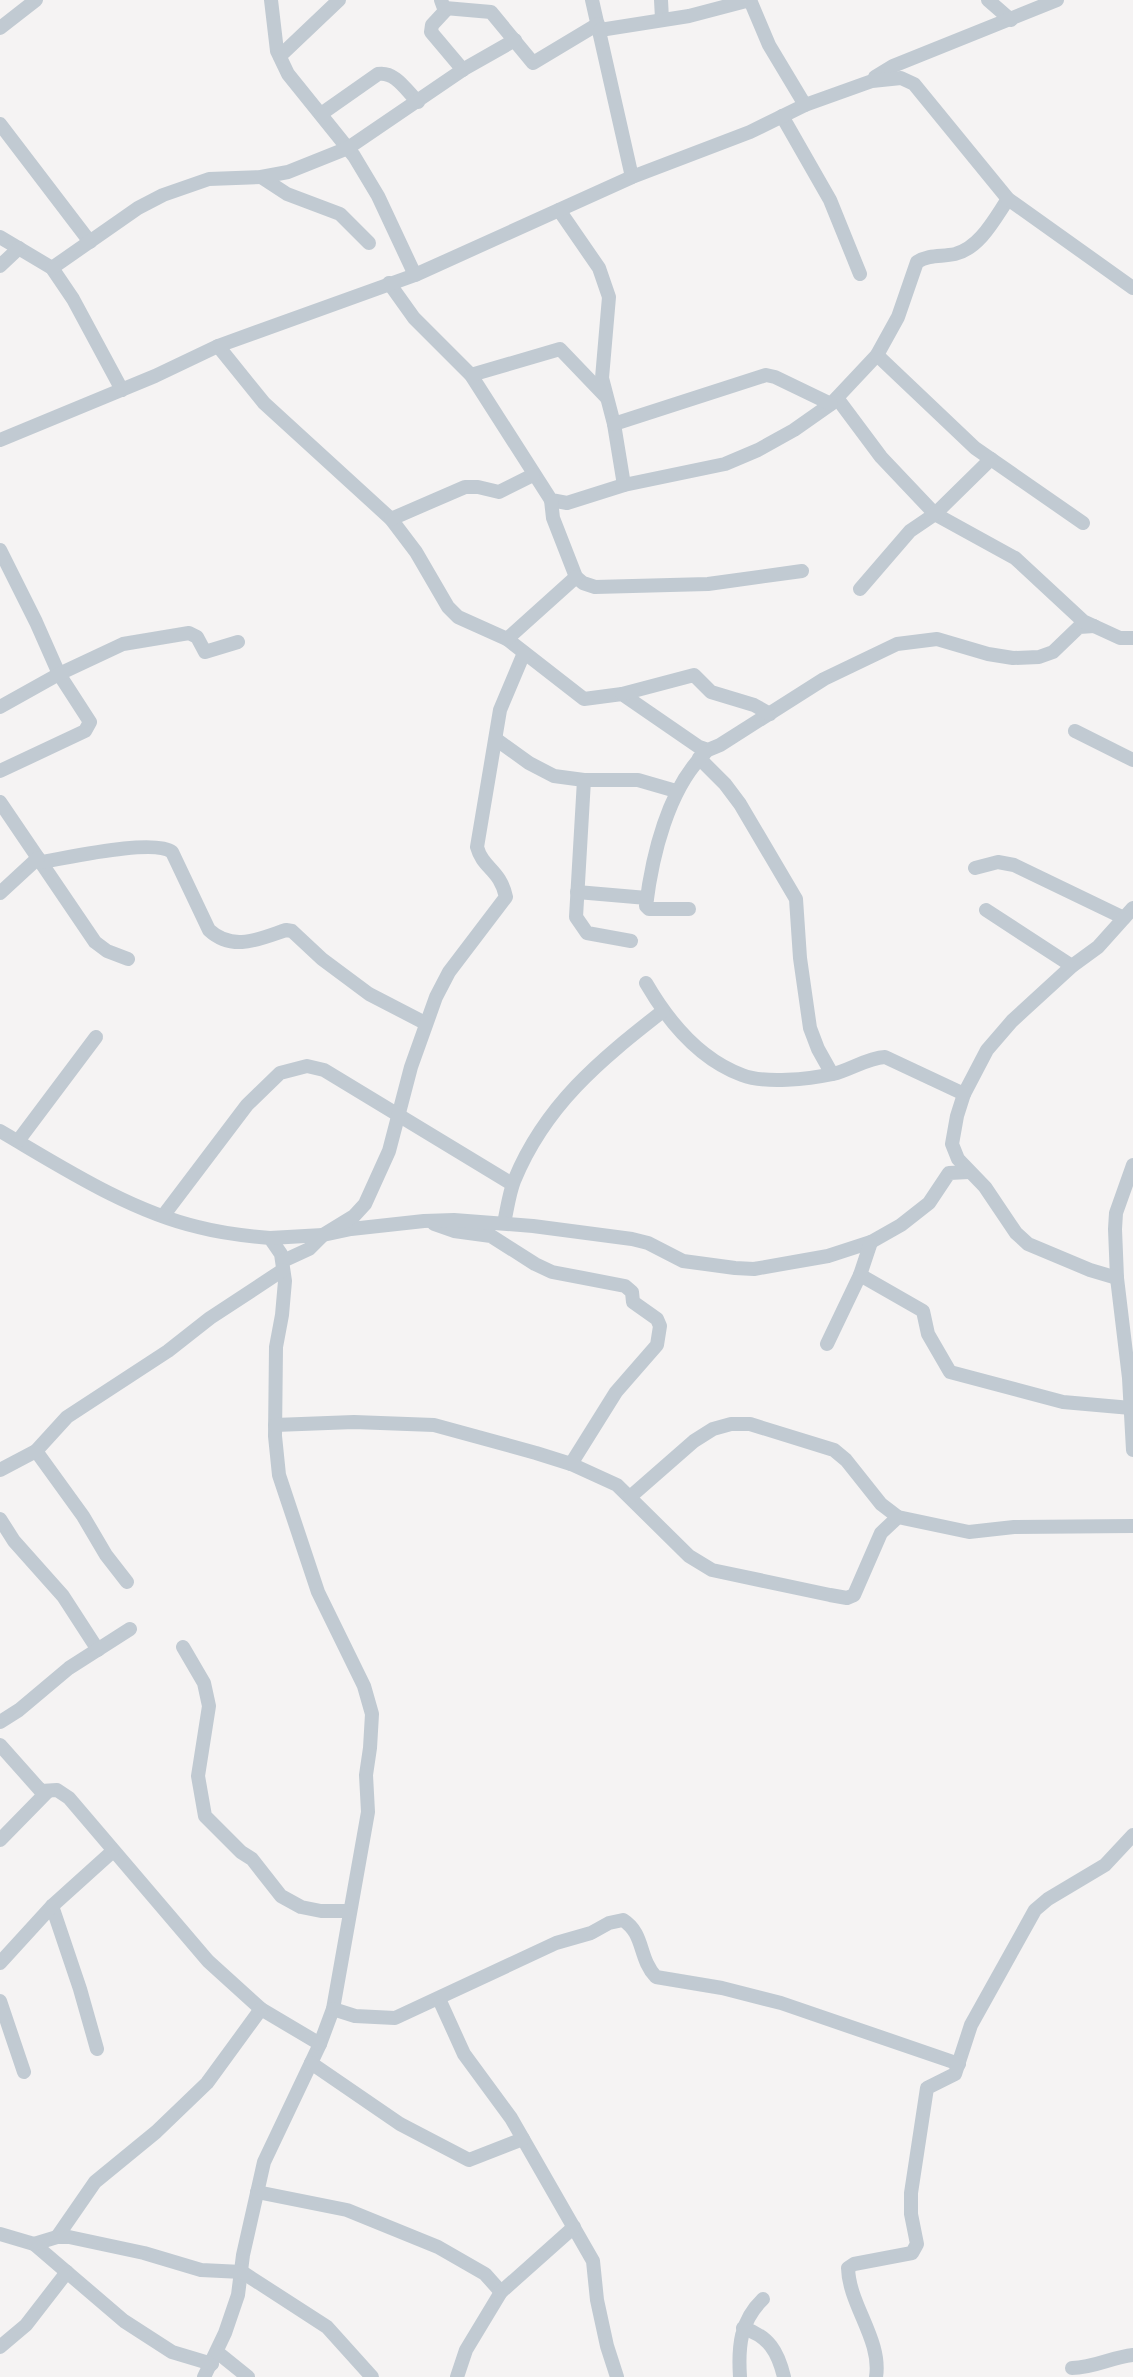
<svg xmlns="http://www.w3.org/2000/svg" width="1133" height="2377" font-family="'Public Sans',sans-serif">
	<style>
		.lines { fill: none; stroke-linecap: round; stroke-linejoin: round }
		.minor { stroke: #c1cad2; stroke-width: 14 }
	</style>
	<rect width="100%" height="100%" fill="#f5f3f3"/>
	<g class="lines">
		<g class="minor">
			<path d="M271 0 277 51 288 74 354 156 378 196 415 275"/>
			<path d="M441 0 445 11 432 25 431 32 463 70"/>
			<path d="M592 0 632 177"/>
			<path d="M661 0 662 19"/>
			<path d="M988 0 1011 20"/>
			<path d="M445 8 491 12 533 63 598 24"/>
			<path d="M0 28 36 0"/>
			<path d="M600 30 689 16 750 0 769 45 805 105"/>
			<path d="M280 56 339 0"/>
			<path d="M875 77 893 66 1057 0"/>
			<path d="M321 114 378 74C395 71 406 90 418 102"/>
			<path d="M782 116 830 200 860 274"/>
			<path d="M0 124 90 242"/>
			<path d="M261 177 287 194 340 214 369 243"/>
			<path d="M559 210 599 268 609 297 602 378 614 424 624 485"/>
			<path d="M0 237 52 268 73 299 122 390"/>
			<path d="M0 266 19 248"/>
			<path d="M52 268 138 208 163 195 209 179 261 177 288 172 348 148 464 69 515 40"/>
			<path d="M389 283 414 318 471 375 551 500 567 503 624 485 725 464 758 450 794 430 831 404 877 355 898 317 917 262C930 254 941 257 955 254 980 248 995 218 1008 199"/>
			<path d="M218 346 264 403 391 519 416 552 448 607 458 617 507 639 584 699 622 694 699 747 708 750 720 745 824 679 897 644 937 639 988 654 1013 658 1039 657 1053 652 1079 627 1094 626"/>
			<path d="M877 355 975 448 1083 523"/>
			<path d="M471 375 560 349 606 397"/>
			<path d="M837 398 881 457 935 514 1015 558 1083 621 1120 638H1133"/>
			<path d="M614 424 766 375 775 377 831 404"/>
			<path d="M0 440 155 376 218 346 415 275 632 177 750 132 805 105 872 81 901 78 914 84 1008 199 1133 288"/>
			<path d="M551 500 553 518 576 577 583 583 595 587 708 584 802 571"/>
			<path d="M391 519 465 487H478L499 492 533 475"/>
			<path d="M0 550 36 622 59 674 90 722 85 731 0 771"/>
			<path d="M860 589 910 531 935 514 991 459"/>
			<path d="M507 639 576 577"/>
			<path d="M622 694 694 675 711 692 754 705 770 714"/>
			<path d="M0 707 59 674 123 644 189 633 197 637 205 652 238 642"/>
			<path d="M1075 731 1133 760"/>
			<path d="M497 740 529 763 554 776 584 780H638L676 791"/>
			<path d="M699 758 725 784 740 804 796 899 800 958 810 1028 818 1049 832 1074"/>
			<path d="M584 780 576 917 587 933 631 941"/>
			<path d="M0 802 95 942 107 951 128 959"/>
			<path d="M41 862C67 858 154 838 172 852L209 930C233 952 259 939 286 930L292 931 322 959 369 994 425 1023"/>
			<path d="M975 868 998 862 1014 865 1124 918"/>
			<path d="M577 892 647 898"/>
			<path d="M0 893 38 858"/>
			<path d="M689 909H649L646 906C652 856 668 789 705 753"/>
			<path d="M986 910 1072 966"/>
			<path d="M646 983C668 1021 699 1059 742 1075 765 1084 809 1079 833 1074 850 1070 867 1058 885 1057L964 1094"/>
			<path d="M0 1131C60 1166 129 1211 198 1227 221 1233 246 1236 270 1238L281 1254 285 1281 282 1315 276 1347 275 1436 279 1475 318 1592 364 1686 372 1714 370 1748 366 1775 368 1812 333 2009 320 2044 264 2162 243 2255 238 2295 225 2333 204 2377"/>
			<path d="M18 1141 96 1037"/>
			<path d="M1133 1165 1116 1213 1115 1229 1117 1278 1129 1378 1133 1450"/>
			<path d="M163 1216 247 1105 280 1073 307 1066 324 1070 512 1184"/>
			<path d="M504 1223C507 1210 509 1194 514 1181 545 1105 600 1060 663 1011"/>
			<path d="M434 1224 454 1231 491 1236 535 1264 552 1272 625 1286 632 1292 633 1302 657 1319 660 1326 657 1345 616 1392 571 1464"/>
			<path d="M270 1238 323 1235 351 1229 424 1221 454 1220 533 1226 632 1239 648 1243 683 1261 735 1268 754 1269 828 1256 871 1242 901 1225 929 1203 949 1173 969 1172"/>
			<path d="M283 1261 309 1249 323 1235 354 1216 365 1204 389 1151 411 1067 436 997 449 972 506 897C500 869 483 869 477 847L500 710 524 653"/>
			<path d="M860 1275 923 1311 928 1334 950 1372 1063 1402 1131 1408"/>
			<path d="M1117 1278 1090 1270 1028 1244 1016 1233 985 1187 958 1159 952 1144 957 1116 964 1094 987 1050 1012 1021 1072 966 1098 947 1133 908"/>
			<path d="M827 1344 860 1275 871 1242"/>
			<path d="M275 1425 354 1422 434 1425 536 1453 571 1464 617 1485 689 1556 712 1570 830 1595 847 1598 854 1595 881 1533 898 1517"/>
			<path d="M36 1451 83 1516 106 1555 127 1582"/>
			<path d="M0 1470 36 1451 67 1417 168 1351 210 1318 283 1270"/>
			<path d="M630 1497 694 1441 713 1429 731 1424H750L834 1450 846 1460 881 1504 898 1517 969 1532 1014 1527 1133 1526"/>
			<path d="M0 1519 14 1541 63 1596 98 1650"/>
			<path d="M183 1647 204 1683 209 1706 198 1776 205 1816 241 1852 252 1859 281 1896 301 1907 321 1911H349"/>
			<path d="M0 1722 19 1710 69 1668 130 1629"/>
			<path d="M0 1745 41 1791 57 1790 69 1798 208 1961 261 2009 320 2044"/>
			<path d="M0 1840 48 1791"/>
			<path d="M52 1906 80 1989 97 2049"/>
			<path d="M0 1963 52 1906 113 1851"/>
			<path d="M439 1999 464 2054 511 2118 593 2261 597 2300 607 2346 617 2377"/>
			<path d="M0 2001 24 2072"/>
			<path d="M333 2009 355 2016 395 2018 556 1943 591 1933 609 1923 623 1920C645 1934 638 1958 656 1977L722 1988 781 2003 959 2064"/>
			<path d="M311 2063 400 2124 469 2160 523 2139"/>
			<path d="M257 2192 347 2210 438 2247 485 2274 501 2292"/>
			<path d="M0 2234 34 2244 124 2321 172 2352 212 2364"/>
			<path d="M57 2237 95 2182 156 2132 207 2083 261 2009"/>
			<path d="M34 2244 57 2237H69L144 2253 201 2270 242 2272 327 2327 372 2377"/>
			<path d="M743 2328C769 2336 778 2352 784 2377"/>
			<path d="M0 2347 26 2325 67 2272"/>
			<path d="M217 2352 248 2377"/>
			<path d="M1072 2368C1094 2368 1112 2357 1133 2355"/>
			<path d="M457 2377 466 2350 501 2292 574 2227"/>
			<path d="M740 2377C738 2347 740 2321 763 2299"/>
			<path d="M876 2377C882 2340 849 2305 848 2268L854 2264 912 2253 917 2244 911 2214V2193L927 2088 955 2074 971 2025 1035 1910 1048 1899 1105 1865 1133 1835"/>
		</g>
	</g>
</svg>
